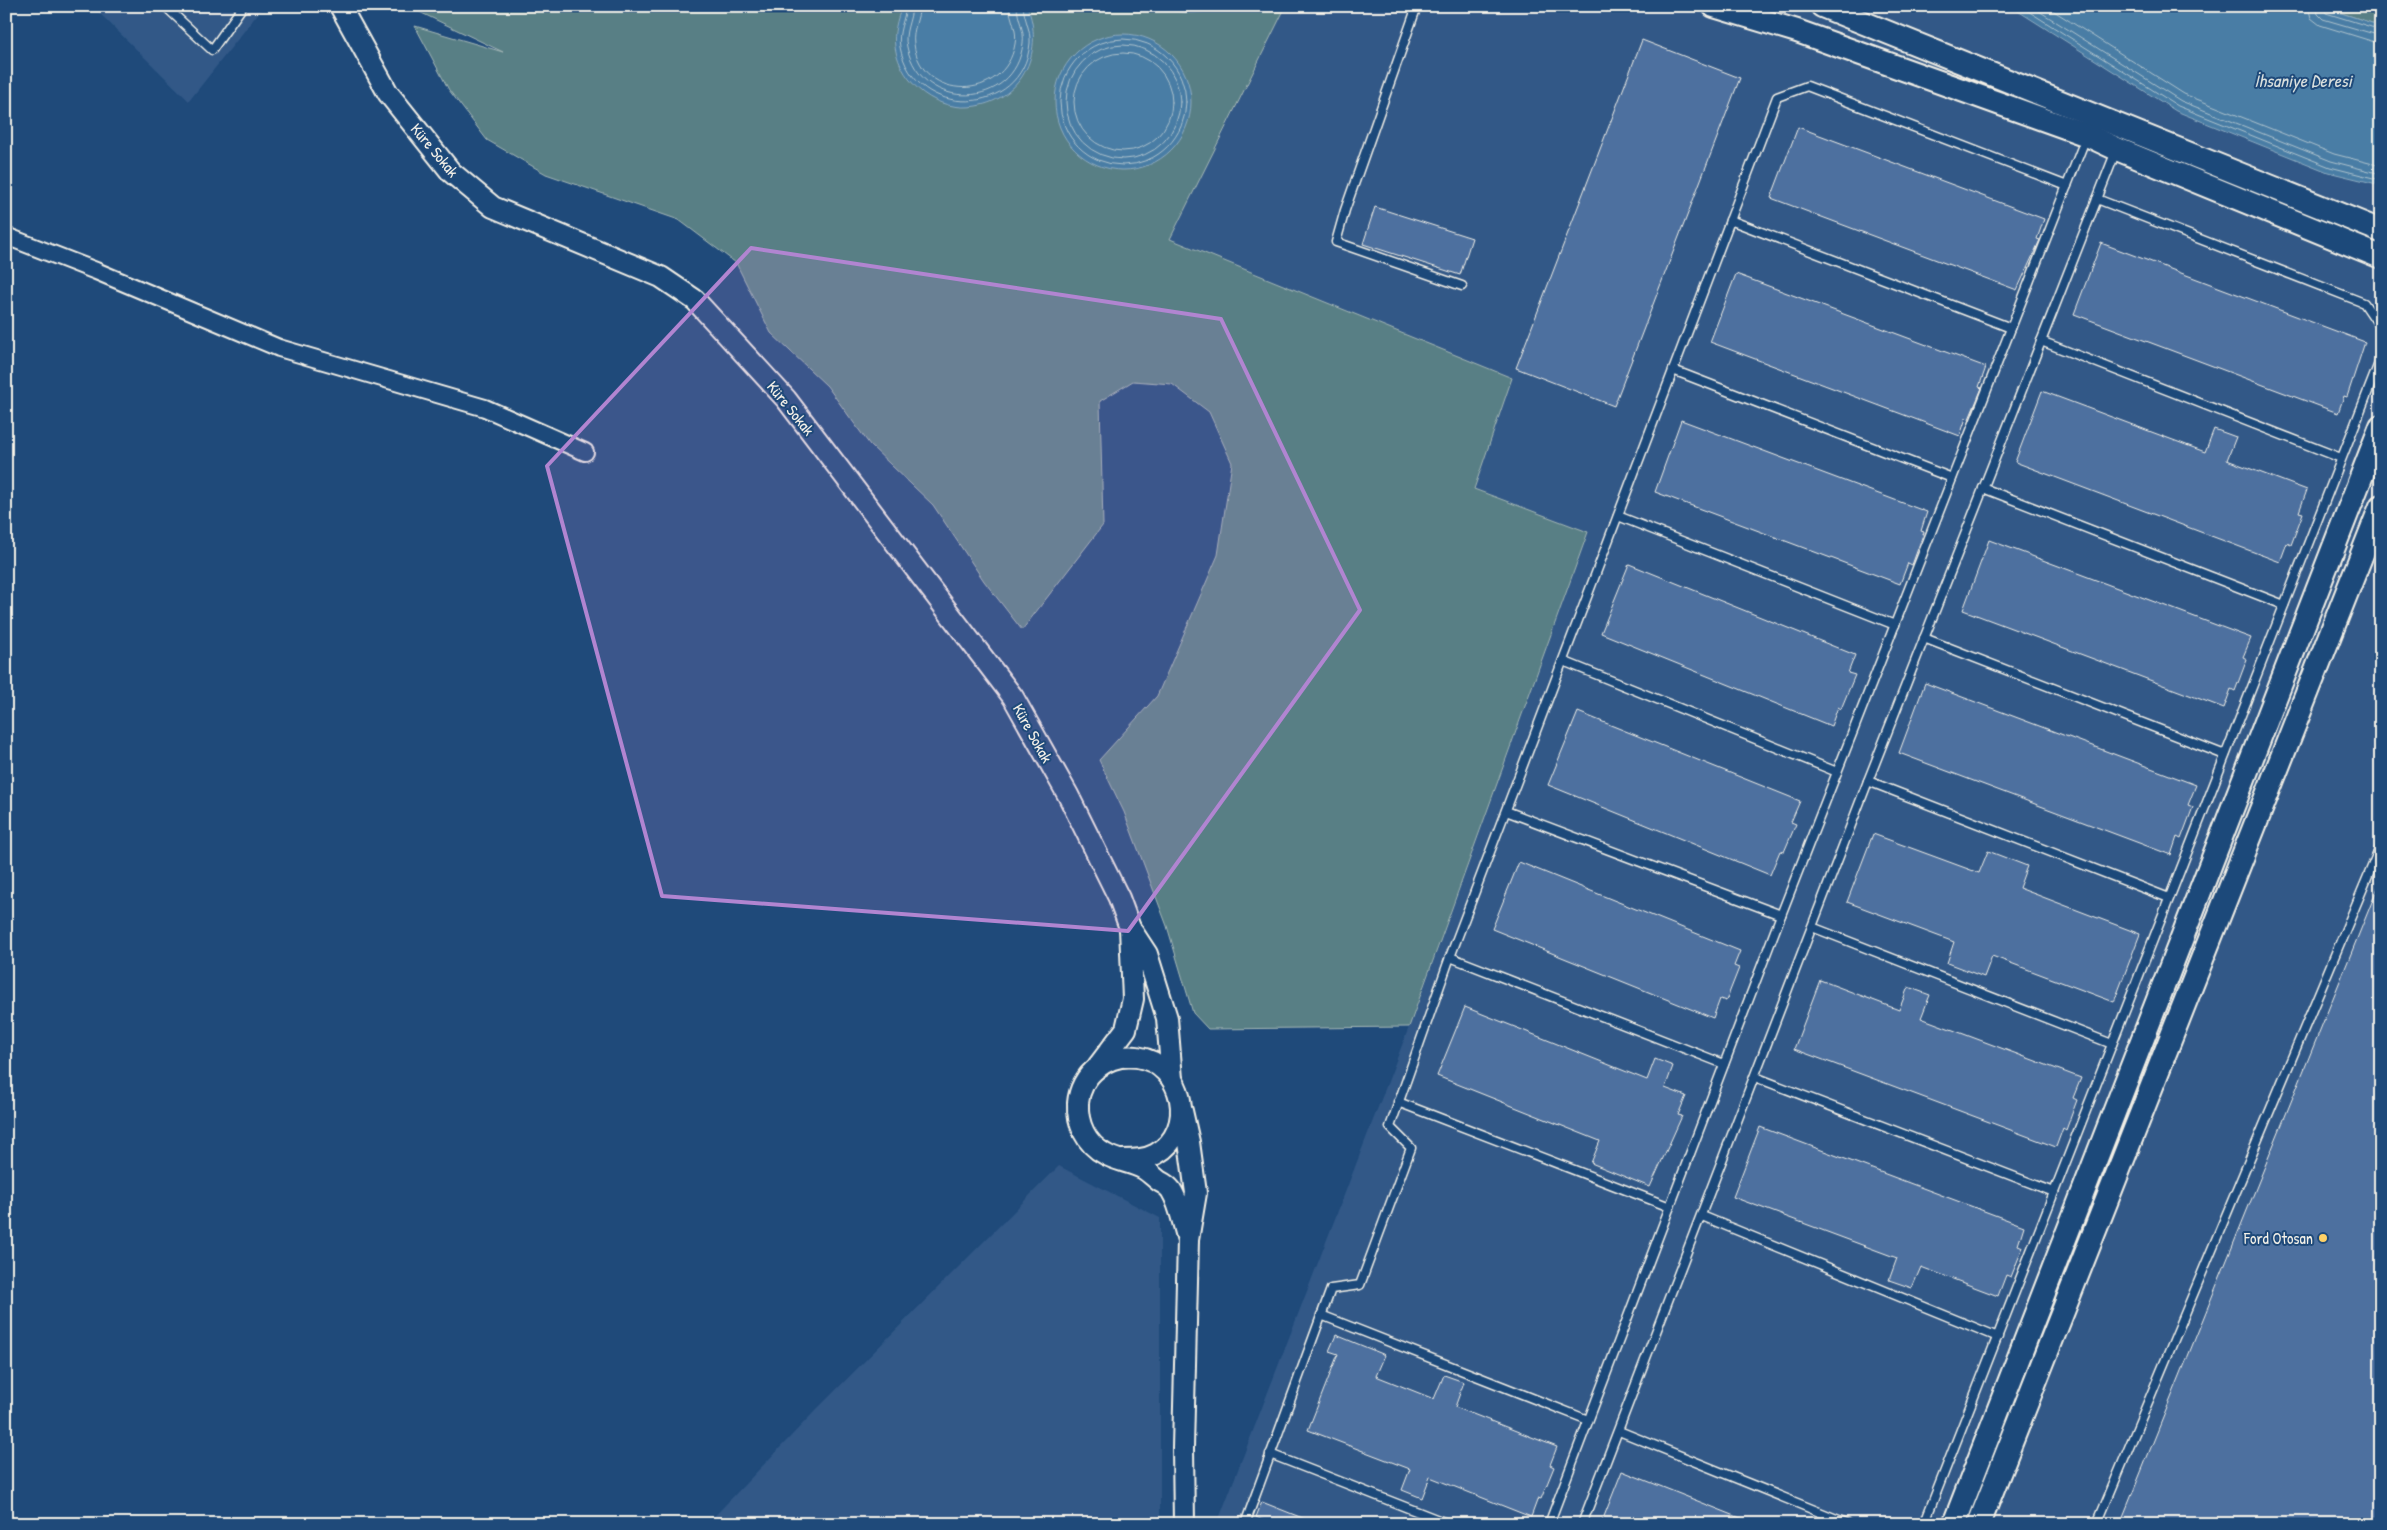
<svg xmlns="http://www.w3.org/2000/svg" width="2387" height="1530" font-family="'Patrick Hand',sans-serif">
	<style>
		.built { fill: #315887 }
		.green { fill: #597f85; stroke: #a6b8b6 }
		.water { fill: #487da5; stroke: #8dabc0 }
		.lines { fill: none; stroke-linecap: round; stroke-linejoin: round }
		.shore { stroke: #afc3cd; stroke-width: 1 }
		.building { fill: #4d709f; stroke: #f4f1e8 }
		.service-casing { stroke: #f4f1e8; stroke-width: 11 }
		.minor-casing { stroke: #f4f1e8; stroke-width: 20 }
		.tertiary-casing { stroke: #f4f1e8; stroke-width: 24 }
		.secondary-casing { stroke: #f4f1e8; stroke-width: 26 }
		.service { stroke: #1f4a7a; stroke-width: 8 }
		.minor { stroke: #1f4a7a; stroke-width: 16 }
		.tertiary { stroke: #1f4a7a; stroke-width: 20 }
		.secondary { stroke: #1f4a7a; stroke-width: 22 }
		.marked { fill: #b185d1; fill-opacity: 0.2; stroke: #b185d1; stroke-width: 4; stroke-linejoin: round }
		.poi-dot { fill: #ffd166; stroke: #1f4a7a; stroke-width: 2 }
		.labels { text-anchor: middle; stroke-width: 4; stroke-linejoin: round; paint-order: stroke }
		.street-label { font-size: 16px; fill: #f4f1e8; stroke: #1f4a7a }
		.poi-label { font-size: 16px; fill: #f4f1e8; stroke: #1f4a7a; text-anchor: end }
		.water-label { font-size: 18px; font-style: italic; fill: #dae0de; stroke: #1f4a7a }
	</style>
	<rect width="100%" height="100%" fill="#1f4a7a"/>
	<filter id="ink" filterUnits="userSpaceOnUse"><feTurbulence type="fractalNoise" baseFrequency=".02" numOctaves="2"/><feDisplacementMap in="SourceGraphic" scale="10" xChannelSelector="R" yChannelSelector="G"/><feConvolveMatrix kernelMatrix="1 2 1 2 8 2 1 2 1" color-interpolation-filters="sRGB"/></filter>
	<g filter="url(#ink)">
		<g class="built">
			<path d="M92 6H264L189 101Z"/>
			<path d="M677 6H2381V1524H1217L1421 996 1588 532 1474 489 1511 378 1170 239Z"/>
			<path d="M1059 1166 1160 1218V1524H707L815 1411Z"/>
		</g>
		<g class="green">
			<path d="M407 6H1286L1170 239 1512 378 1474 489 1588 532 1409 1027 1208 1029 1193 1013 1167 926 1124 812 1099 760 1157 696 1218 555 1232 463 1209 412 1172 384 1133 381 1100 401 1103 525 1022 630 984 581 933 505 870 445 827 386 771 333 736 263 679 220 546 174 487 140 449 90 415 26 503 52Z"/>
			<path d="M2320 6H2381V26Z"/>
		</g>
		<g class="water">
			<path d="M902 6H1027C1045 49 1024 98 976 106 939 113 901 85 895 47 893 33 897 20 902 6Z"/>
			<path d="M1159 6H1220C1200 16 1180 14 1159 6Z"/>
			<path d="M2010 6H2320L2381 26V185L2328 172 2176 111Z"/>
			<circle cx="1123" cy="102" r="68"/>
		</g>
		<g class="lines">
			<g class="shore">
				<path d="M906 6C905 20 897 32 900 47 914 121 1023 118 1030 43 1031 30 1024 19 1023 6"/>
				<path d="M912 6C912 20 903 32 907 47 921 113 1016 110 1023 43 1025 30 1017 19 1017 6"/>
				<path d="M920 6C919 19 912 30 914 44 921 102 1005 102 1015 44 1018 30 1010 19 1009 6"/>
				<path d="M2020 6 2178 106 2330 167 2381 180"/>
				<path d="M2031 6 2181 101 2331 161 2381 174"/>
				<path d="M2046 6 2184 94 2334 154 2381 166"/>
				<path d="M2308 6 2311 18 2320 25 2381 44"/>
				<path d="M2316 6 2318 14 2323 19 2381 36"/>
				<path d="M2322 6 2326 13 2381 30"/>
				<circle cx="1123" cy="102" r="63"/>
				<circle cx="1123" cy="102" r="57"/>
				<circle cx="1123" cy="102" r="49"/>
			</g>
		</g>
		<g class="building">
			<path d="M1642 40 1740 78 1614 406 1516 368Z"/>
			<path d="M1798 127 2044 219 2037 239 2040 240 2017 290 1771 198Z"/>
			<path d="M1375 207 1472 238 1460 275 1363 244Z"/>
			<path d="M2101 243 2365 342 2347 397 2344 396 2338 413 2074 314Z"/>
			<path d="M1736 274 1986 367 1979 387 1982 388 1969 419 1966 418 1960 436 1710 342Z"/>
			<path d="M2042 391 2205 452 2214 429 2236 437 2227 460 2307 490 2299 512 2303 513 2291 545 2287 543 2280 562 2015 462Z"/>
			<path d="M1681 420 1927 512 1921 531 1924 532 1912 565 1908 563 1900 584 1655 492Z"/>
			<path d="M1989 540 2251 638 2243 657 2247 659 2235 691 2231 689 2224 708 1963 610Z"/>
			<path d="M1629 564 1855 655 1848 673 1855 675 1841 709 1838 707 1831 726 1601 633Z"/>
			<path d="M1925 683 2196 785 2188 805 2193 807 2181 839 2177 837 2171 855 1899 753Z"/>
			<path d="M1578 712 1800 801 1791 822 1796 824 1784 852 1780 851 1770 875 1548 785Z"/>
			<path d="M1873 834 1979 873 1988 851 2027 866 2019 888 2140 934 2114 1002 1992 956 1984 977 1947 963 1954 942 1847 902Z"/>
			<path d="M1519 862 1740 951 1734 966 1739 968 1726 1001 1720 999 1713 1018 1492 929Z"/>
			<path d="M2380 882 2381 1524H2120Z"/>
			<path d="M1820 980 1899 1010 1908 987 1930 995 1921 1018 2081 1078 2073 1098 2077 1100 2066 1130 2063 1128 2056 1147 1794 1049Z"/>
			<path d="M1465 1007 1647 1080 1655 1059 1673 1066 1665 1088 1686 1096 1678 1115 1682 1116 1650 1187 1591 1163 1600 1141 1437 1076Z"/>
			<path d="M1760 1127 2024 1226 2018 1245 2023 1247 2011 1277 2006 1275 1998 1296 1921 1267 1912 1288 1889 1280 1897 1258 1733 1197Z"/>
			<path d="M1336 1335 1385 1355 1376 1376 1434 1399 1444 1375 1464 1382 1455 1407 1557 1447 1550 1465 1554 1467 1541 1499 1538 1498 1531 1517 1430 1477 1422 1498 1402 1490 1410 1469 1308 1430 1338 1354 1329 1351Z"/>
			<path d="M1622 1471 1753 1523V1524H1601Z"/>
			<path d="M1262 1502 1315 1523V1524H1272L1256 1517Z"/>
		</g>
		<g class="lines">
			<g class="service-casing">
				<g id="service">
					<path d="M165 6 212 50 243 6"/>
					<path d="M1417 6 1345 210 1336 242 1462 286"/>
					<path d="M2097 199 2364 303 2381 328"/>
					<path d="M1730 220 2011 328"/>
					<path d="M2041 341 2341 458"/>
					<path d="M1673 370 1952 478"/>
					<path d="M1983 488 2284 605"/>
					<path d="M1618 516 1895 625"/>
					<path d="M1924 638 2225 755"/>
					<path d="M1563 661 1837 772"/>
					<path d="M1868 781 2169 898"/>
					<path d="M1506 811 1781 915"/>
					<path d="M1812 927 2112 1044"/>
					<path d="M1450 957 1724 1064"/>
					<path d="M1755 1077 2054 1192"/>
					<path d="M1398 1102 1670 1207"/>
					<path d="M1702 1216 1998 1337"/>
					<path d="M1321 1315 1588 1420"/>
					<path d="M1619 1431 1849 1524"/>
					<path d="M1270 1454 1449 1524"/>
					<path d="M1245 1524 1331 1289 1360 1285 1411 1148 1390 1127 1450 957 1777 97 1807 86 2067 186"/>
					<path d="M1549 1524 1781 915 2086 137"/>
					<path d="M1582 1524 1868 781 2116 151"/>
					<path d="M1924 1524 2381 358"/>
					<path d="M2097 1524 2381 845"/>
				</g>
			</g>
			<g class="minor-casing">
				<path id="minor" d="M6 236 96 271 279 348 485 408 585 452"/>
			</g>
			<g class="tertiary-casing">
				<g id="tertiary">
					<path d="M340 6 388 93 451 172 493 207 661 277 695 300 786 399 1013 697 1068 795 1119 898 1130 928"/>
					<path d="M1098 1066 1126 1029 1133 999 1130 928 1147 954 1167 1018 1172 1079"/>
					<path d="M1122 1160C1134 1160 1145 1160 1156 1154 1198 1130 1184 1064 1137 1057 1123 1055 1108 1059 1097 1068 1086 1076 1079 1090 1078 1103 1077 1124 1086 1144 1105 1154 1116 1161 1132 1162 1144 1169 1149 1172 1154 1177 1159 1181 1163 1183 1168 1186 1171 1190 1180 1204 1183 1224 1188 1240L1196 1193 1189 1142 1182 1111"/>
					<path d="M1184 1524 1183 1448 1188 1240"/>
				</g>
			</g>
			<g class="secondary-casing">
				<g id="secondary">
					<path d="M1714 6 1797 31 2087 135 2117 149 2381 257"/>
					<path d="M1822 6 2381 231"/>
					<path d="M1954 1524 2381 426"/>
					<path d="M1979 1524 2381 506"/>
				</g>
			</g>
			<use href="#service" class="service"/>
			<use href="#minor" class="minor"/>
			<use href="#tertiary" class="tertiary"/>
			<use href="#secondary" class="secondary"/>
		</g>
	</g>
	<path class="marked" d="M751 248 1221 319 1360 610 1128 931 662 896 547 466Z"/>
	<circle class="poi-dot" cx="2323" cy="1238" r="5"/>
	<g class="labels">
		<g class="street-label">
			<text transform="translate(435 150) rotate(50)" y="6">Küre Sokak</text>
			<text transform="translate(791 408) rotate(51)" y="6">Küre Sokak</text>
			<text transform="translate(1033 733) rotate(61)" y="6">Küre Sokak</text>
		</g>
		<g class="poi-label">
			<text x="2313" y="1244">Ford Otosan</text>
		</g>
		<g class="water-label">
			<text x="2303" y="87">İhsaniye Deresi</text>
		</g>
	</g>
	<rect width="2387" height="1530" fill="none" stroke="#1f4a7a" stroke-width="25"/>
	<rect x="12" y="12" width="2362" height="1505" fill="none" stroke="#f4f1e8" stroke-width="2" filter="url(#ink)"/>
</svg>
